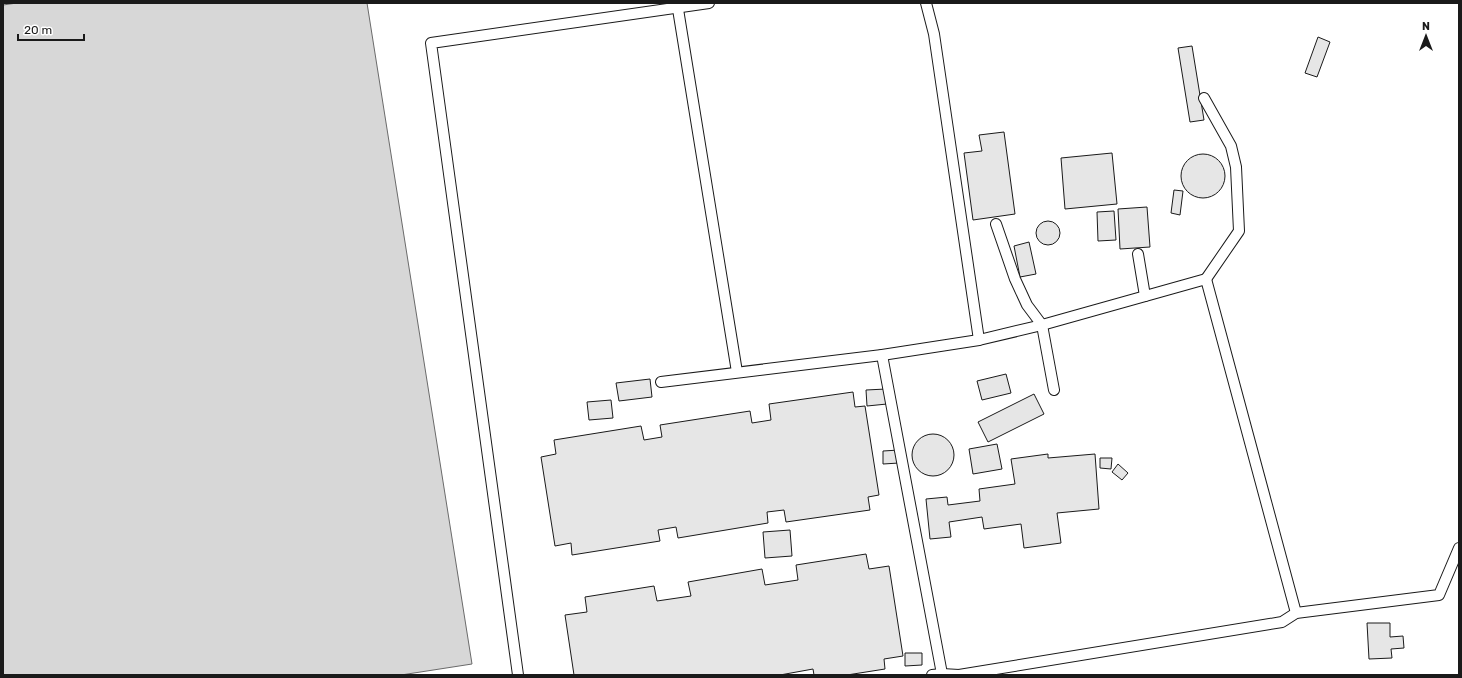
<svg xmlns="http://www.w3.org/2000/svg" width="1462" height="678" font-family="Rubik,sans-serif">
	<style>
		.water { fill: #d7d7d7; stroke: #6a6a6a }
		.building { fill: #e6e6e6; stroke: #1a1a1a }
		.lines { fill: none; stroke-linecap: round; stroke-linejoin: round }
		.lane-casing { stroke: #1a1a1a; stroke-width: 12 }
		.lane { stroke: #fff; stroke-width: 10 }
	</style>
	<rect width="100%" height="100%" fill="#fff"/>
	<path class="water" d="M17 3H367L472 664 401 675H3V5Z"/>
	<g class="building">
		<path d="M1318 37 1330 42 1317 77 1305 73Z"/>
		<path d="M1192 46 1204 120 1190 122 1178 48Z"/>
		<path d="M1004 132 1015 214 973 220 964 153 982 151 979 135Z"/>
		<path d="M1112 153 1117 204 1065 209 1061 158Z"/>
		<circle cx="1203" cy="176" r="22"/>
		<path d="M1174 190 1183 191 1180 215 1171 213Z"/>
		<path d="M1147 207 1150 247 1120 249 1118 209Z"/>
		<path d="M1114 211 1116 240 1098 241 1097 212Z"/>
		<circle cx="1048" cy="233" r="12"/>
		<path d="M1029 242 1036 274 1020 277 1014 246Z"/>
		<path d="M1006 374 1011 393 982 400 977 381Z"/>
		<path d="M650 379 652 397 619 401 616 383Z"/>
		<path d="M886 389 887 404 867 406 866 390Z"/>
		<path d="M853 392 855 407 865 406 879 495 868 497 870 510 786 522 784 510 767 512 768 523 678 538 676 527 658 530 660 541 572 555 571 543 555 546 541 457 556 454 554 440 641 426 644 440 662 437 660 425 750 411 752 423 771 420 769 404Z"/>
		<path d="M1034 394 1044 414 988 442 978 422Z"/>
		<path d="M611 400 613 418 589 420 587 402Z"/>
		<circle cx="933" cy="455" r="21"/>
		<path d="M997 444 1002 469 973 474 969 449Z"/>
		<path d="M899 450V463L883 464V451Z"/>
		<path d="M1048 454V458L1095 454 1099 509 1057 513 1061 543 1024 548 1021 524 984 529 982 517 949 522 951 537 930 539 926 499 947 497 948 505 980 501 979 489 1015 484 1011 459Z"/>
		<path d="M1100 458H1112L1111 469 1100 468Z"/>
		<path d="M1118 464 1128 473 1122 480 1112 472Z"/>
		<path d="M790 530 792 556 765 558 763 532Z"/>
		<path d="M866 554 869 569 889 566 903 656 884 659 885 669 847 675H814L813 669 780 675H574L565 615 587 612 585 597 654 586 657 601 691 596 688 582 762 569 765 585 798 580 796 565Z"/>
		<path d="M1367 623H1390V637L1403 636 1404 648 1391 649 1392 658 1369 659Z"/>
		<path d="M905 653H922V665L905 666Z"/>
	</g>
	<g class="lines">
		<g class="lane-casing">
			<g id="lane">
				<path d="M677 3 737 372"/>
				<path d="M926 3 934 34 979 340"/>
				<path d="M1204 98 1231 146 1236 167 1239 231 1206 279"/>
				<path d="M996 224 1015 279 1027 305 1042 325 1054 390"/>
				<path d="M1138 254 1145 296"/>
				<path d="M882 355 942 674"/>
				<path d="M661 382 882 355 979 340 1042 325 1206 279 1296 613"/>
				<path d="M518 675 431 43 709 3"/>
				<path d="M932 675 942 674 959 675 1282 622 1296 613 1439 595 1459 548"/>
			</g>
		</g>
		<use href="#lane" class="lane"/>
	</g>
	<rect width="1462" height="678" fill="none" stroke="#1a1a1a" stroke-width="8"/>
	<g transform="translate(1426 36)" stroke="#ffffff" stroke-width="3" paint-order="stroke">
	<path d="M0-3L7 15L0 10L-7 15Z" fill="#1a1a1a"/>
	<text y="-6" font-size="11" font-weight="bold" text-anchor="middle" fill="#1a1a1a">N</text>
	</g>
	<path d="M18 34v6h66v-6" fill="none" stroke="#1a1a1a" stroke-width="2"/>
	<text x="24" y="34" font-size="12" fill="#1a1a1a" stroke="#ffffff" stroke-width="3" paint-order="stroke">20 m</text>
</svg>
